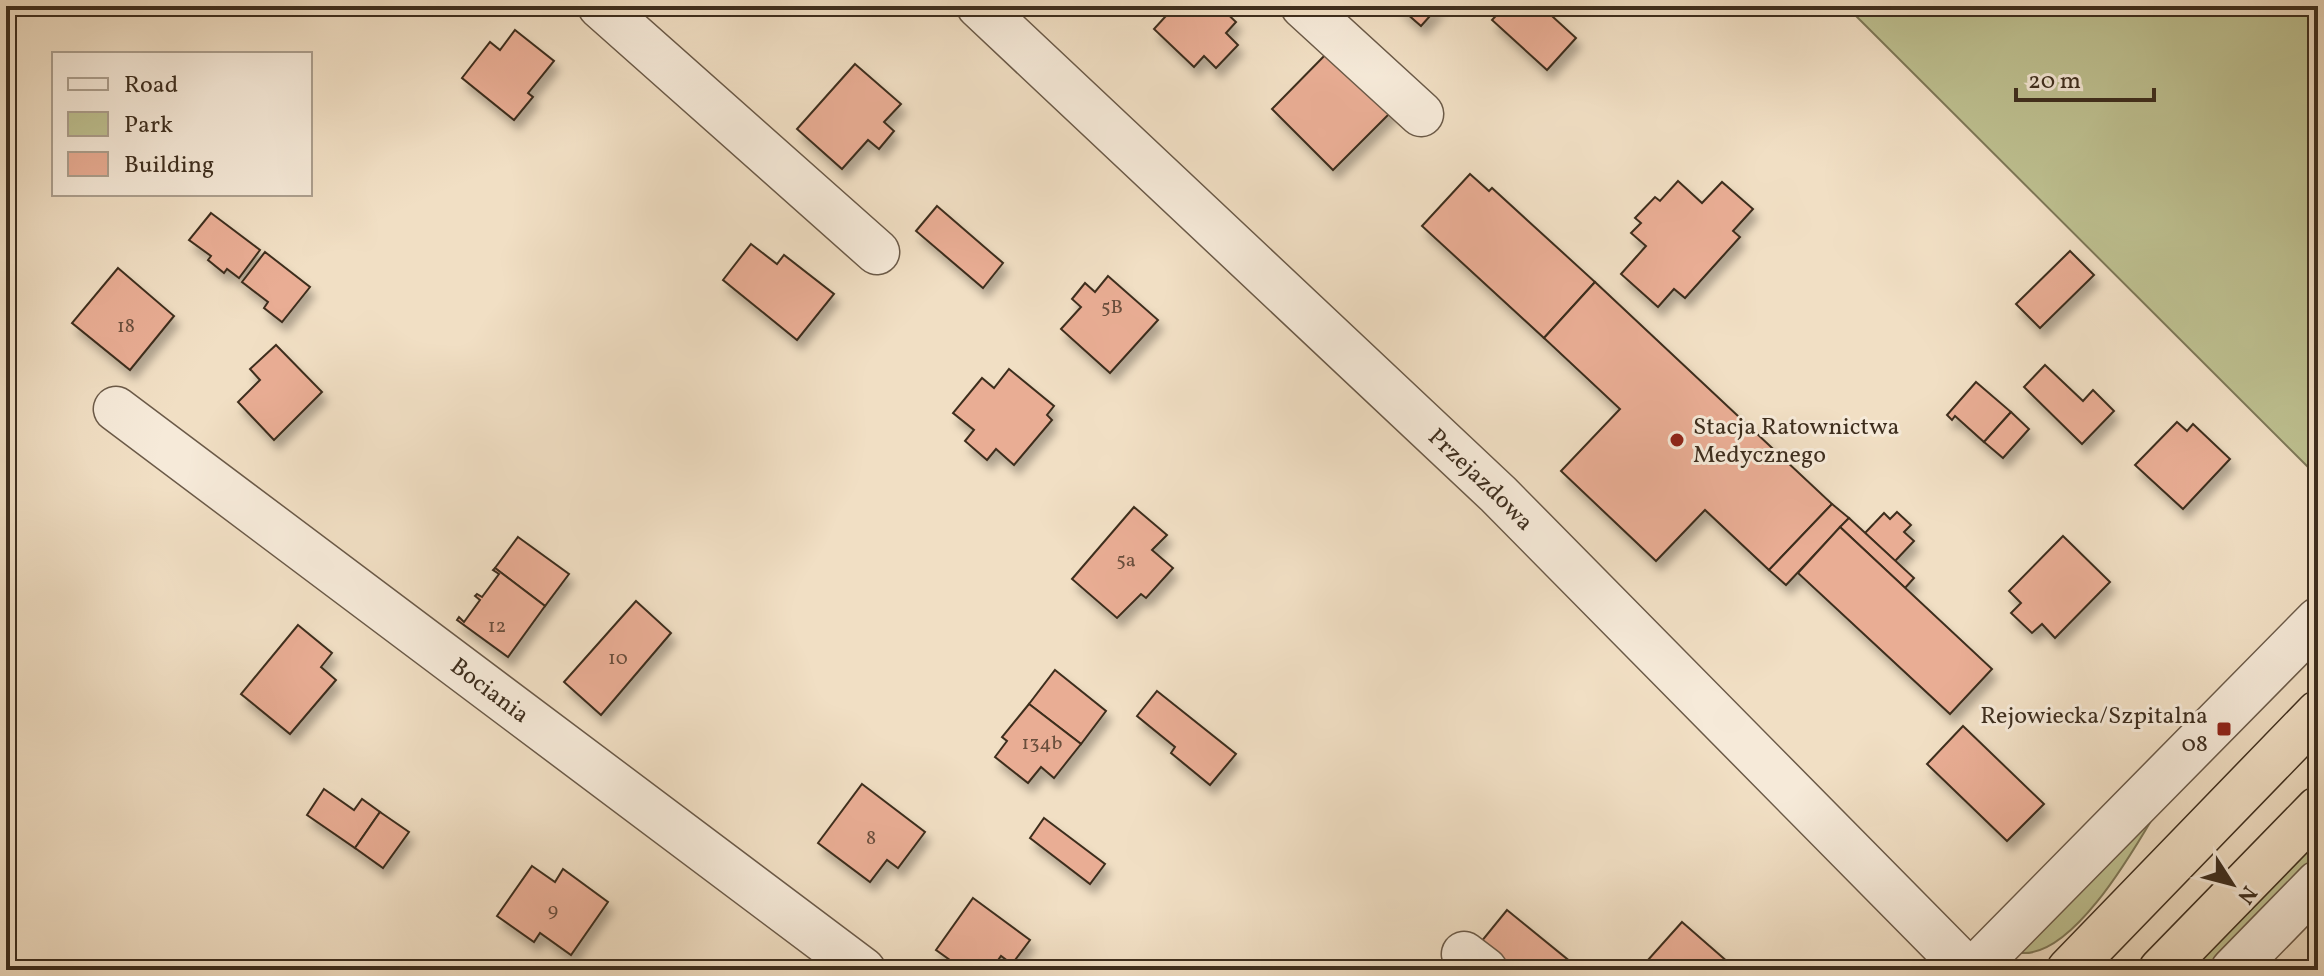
<svg xmlns="http://www.w3.org/2000/svg" width="2324" height="976" font-family="Vollkorn,serif">
	<style>
		.green { fill: #bec191; stroke: #7e7858; stroke-width: 2 }
		.building { fill: #e9ad94; stroke: #3e2e1e; stroke-width: 2; filter: url(#shadow) }
		.lines { fill: none; stroke-linecap: round; stroke-linejoin: round }
		.minor-casing { stroke: #6b5a48; stroke-width: 47 }
		.highway-casing { stroke: #3e2e1e; stroke-width: 47 }
		.minor { stroke: #f6ead9; stroke-width: 44 }
		.highway { stroke: #f1dfc4; stroke-width: 44 }
		.poi-dot { fill: #8f2418; stroke: #f6ead9; stroke-width: 3 }
		.labels { text-anchor: middle; stroke-width: 6; stroke-linejoin: round; paint-order: stroke }
		.number-label { font-size: 20px; fill: #694e3c }
		.poi-label { font-size: 24px; fill: #3e2e1e; stroke: #f6ead9; text-anchor: start }
		.street-label { font-size: 24px; fill: #3e2e1e; stroke: #f6ead9 }
	</style>
	<defs>
		<filter id="shadow"><feDropShadow dx="5" dy="9" stdDeviation="4" flood-color="#0004"/></filter>
	</defs>
	<rect width="100%" height="100%" fill="#f1dfc4"/>
	<filter id="stains"><feTurbulence type="fractalNoise" baseFrequency=".0025" numOctaves="4"/><feColorMatrix values="0 0 0 0 .2 0 0 0 0 .09 0 0 0 0 .02 0 0 0 .5 -.17"/></filter>
	<radialGradient id="worn" r=".72"><stop offset=".6" stop-color="#630" stop-opacity="0"/><stop offset="1" stop-color="#630" stop-opacity=".3"/></radialGradient>
	<g class="green">
		<path d="M1846 6H2318V477Z"/>
		<path d="M2155 814C2132 853 2073 956 2022 953L2018 949Z"/>
		<path d="M2318 836V856L2209 970H2185Z"/>
	</g>
	<g class="building">
		<path d="M1175 6H1219L1236 22 1226 33 1238 45 1216 68 1204 56 1194 67 1154 29Z"/>
		<path d="M1398 6H1439L1421 26Z"/>
		<path d="M1505 6H1541L1576 38 1547 70 1492 20Z"/>
		<path d="M515 30 554 61 528 93 533 97 514 120 462 78 490 42 500 50Z"/>
		<path d="M1333 47 1395 108 1333 170 1272 109Z"/>
		<path d="M855 64 901 104 884 122 894 131 879 149 868 140 842 169 797 129Z"/>
		<path d="M1470 174 1489 191 1492 188 1595 282 1544 338 1422 226Z"/>
		<path d="M1678 181 1702 203 1722 182 1753 209 1733 231 1740 237 1685 298 1674 289 1658 307 1621 274 1646 246 1631 233 1641 223 1635 218 1655 197 1660 201Z"/>
		<path d="M937 206 1003 263 983 288 916 231Z"/>
		<path d="M211 213 260 250 239 278 227 269 224 273 208 260 211 256 189 240Z"/>
		<path d="M751 244 777 264 784 255 834 294 797 340 723 280Z"/>
		<path d="M2070 251 2094 275 2040 328 2016 304Z"/>
		<path d="M265 252 310 287 282 322 264 308 268 302 242 282Z"/>
		<path d="M118 268 174 316 130 370 72 323Z"/>
		<path d="M1108 276 1158 320 1110 373 1061 329 1081 307 1072 299 1085 283 1095 292Z"/>
		<path d="M1595 282 1832 504 1769 570 1705 510 1656 561 1561 471 1620 409 1544 338Z"/>
		<path d="M276 345 322 392 274 440 238 402 260 380 250 369Z"/>
		<path d="M2045 365 2083 401 2093 390 2114 411 2082 444 2024 387Z"/>
		<path d="M1009 369 1054 406 1047 415 1052 420 1014 465 996 449 987 460 965 441 974 430 953 413 982 378 994 388Z"/>
		<path d="M1976 382 2011 412 1984 442 1955 416 1952 420 1947 415Z"/>
		<path d="M2011 412 2029 429 2003 458 1984 442Z"/>
		<path d="M2177 422 2187 431 2193 424 2230 459 2183 509 2135 465Z"/>
		<path d="M1832 504 1849 518 1786 585 1769 570Z"/>
		<path d="M1134 507 1167 535 1152 550 1173 568 1146 598 1141 594 1117 618 1072 579Z"/>
		<path d="M1897 512 1911 525 1904 532 1914 541 1895 561 1865 533 1884 513 1890 519Z"/>
		<path d="M1849 518 1914 578 1905 588 1840 527Z"/>
		<path d="M1840 527 1992 669 1950 714 1798 573Z"/>
		<path d="M2063 536 2110 582 2055 638 2042 624 2032 633 2011 613 2021 603 2009 591Z"/>
		<path d="M518 537 569 574 545 606 495 568Z"/>
		<path d="M495 568 545 606 508 657 457 620 459 617 464 622 480 600 475 596 477 594 482 597 499 574 493 570Z"/>
		<path d="M636 601 671 633 601 715 564 682Z"/>
		<path d="M298 625 332 653 321 667 336 680 290 734 241 694Z"/>
		<path d="M1055 670 1106 711 1081 744 1029 704Z"/>
		<path d="M1157 691 1236 754 1210 785 1171 753 1175 747 1137 716Z"/>
		<path d="M1029 704 1081 744 1054 778 1041 767 1028 783 995 757 1007 741 1002 737Z"/>
		<path d="M1963 726 2044 804 2007 841 1927 764Z"/>
		<path d="M862 784 925 832 898 868 887 860 870 882 818 843Z"/>
		<path d="M324 789 354 810 362 799 380 812 355 848 307 815Z"/>
		<path d="M380 812 409 832 383 868 355 848Z"/>
		<path d="M1044 818 1105 864 1090 884 1030 838Z"/>
		<path d="M532 866 555 882 563 869 608 902 571 955 540 933 534 942 497 916Z"/>
		<path d="M973 898 1030 940 1012 964 1001 956 991 970H964L936 950Z"/>
		<path d="M1507 910 1572 963 1566 970H1504L1476 948Z"/>
		<path d="M1682 922 1737 970H1639Z"/>
	</g>
	<g class="lines">
		<g class="minor-casing">
			<g id="minor">
				<path d="M600 6 877 252"/>
				<path id="s1" d="M979 6 1498 494 1968 970"/>
				<path d="M1303 6 1421 114"/>
				<path id="s2" d="M116 409 863 970"/>
				<path d="M1464 954 1485 970"/>
				<path d="M1973 970 2318 620"/>
				<path d="M2233 970 2318 883"/>
			</g>
		</g>
		<g class="highway-casing">
			<g id="highway">
				<path d="M2069 970 2318 713"/>
				<path d="M2161 970 2318 809"/>
			</g>
		</g>
		<use href="#minor" class="minor"/>
		<use href="#highway" class="highway"/>
	</g>
	<g class="poi-dot">
		<circle cx="1677" cy="440" r="8"/>
		<rect x="2216" y="721" width="16" height="16" rx="4"/>
	</g>
	<g class="labels">
		<g class="number-label">
			<text x="1112" y="313">5B</text>
			<text x="126" y="332">18</text>
			<text x="1126" y="566">5a</text>
			<text x="497" y="632">12</text>
			<text x="618" y="664">10</text>
			<text x="1042" y="749">134b</text>
			<text x="871" y="844">8</text>
			<text x="553" y="916">9</text>
		</g>
		<g class="poi-label">
			<text x="1693" y="434">Stacja Ratownictwa<tspan x="1693" dy="28">Medycznego</tspan></text>
			<text x="2208" y="723" text-anchor="end">Rejowiecka/Szpitalna<tspan x="2208" dy="28">08</tspan></text>
		</g>
		<g class="street-label">
			<text dy="8" stroke="none"><textPath href="#s1" startOffset="690">Przejazdowa</textPath></text>
			<text dy="8" stroke="none"><textPath href="#s2" startOffset="468">Bociania</textPath></text>
		</g>
	</g>
	<rect width="2324" height="976" fill="none" stroke="#f1dfc4" stroke-width="32"/>
	<rect x="8" y="8" width="2308" height="960" fill="none" stroke="#3e2e1e" stroke-width="4"/>
	<rect x="16" y="16" width="2292" height="944" fill="none" stroke="#3e2e1e" stroke-width="2"/>
	<rect x="52" y="52" width="260" height="144" fill="#f6ead9" stroke="#ac9f8e" stroke-width="2"/>
	<rect x="68" y="78" width="40" height="12" fill="#f6ead9" stroke="#ac9f8e" stroke-width="2"/>
	<text x="124" y="92" font-size="24" fill="#3e2e1e">Road</text>
	<rect x="68" y="112" width="40" height="24" fill="#bec191" stroke="#ac9f8e" stroke-width="2"/>
	<text x="124" y="132" font-size="24" fill="#3e2e1e">Park</text>
	<rect x="68" y="152" width="40" height="24" fill="#e9ad94" stroke="#ac9f8e" stroke-width="2"/>
	<text x="124" y="172" font-size="24" fill="#3e2e1e">Building</text>
	<g transform="translate(2232 884) rotate(126)" stroke="#f6ead9" stroke-width="6" paint-order="stroke">
	<path d="M0-6L14 30L0 20L-14 30Z" fill="#3e2e1e"/>
	<text y="-12" font-size="22" font-weight="bold" text-anchor="middle" fill="#3e2e1e">N</text>
	</g>
	<path d="M2016 88v12h138v-12" fill="none" stroke="#3e2e1e" stroke-width="4"/>
	<text x="2028" y="88" font-size="24" fill="#3e2e1e" stroke="#f6ead9" stroke-width="6" paint-order="stroke">20 m</text>
	<rect width="100%" height="100%" filter="url(#stains)"/>
	<rect width="100%" height="100%" fill="url(#worn)"/>
</svg>
